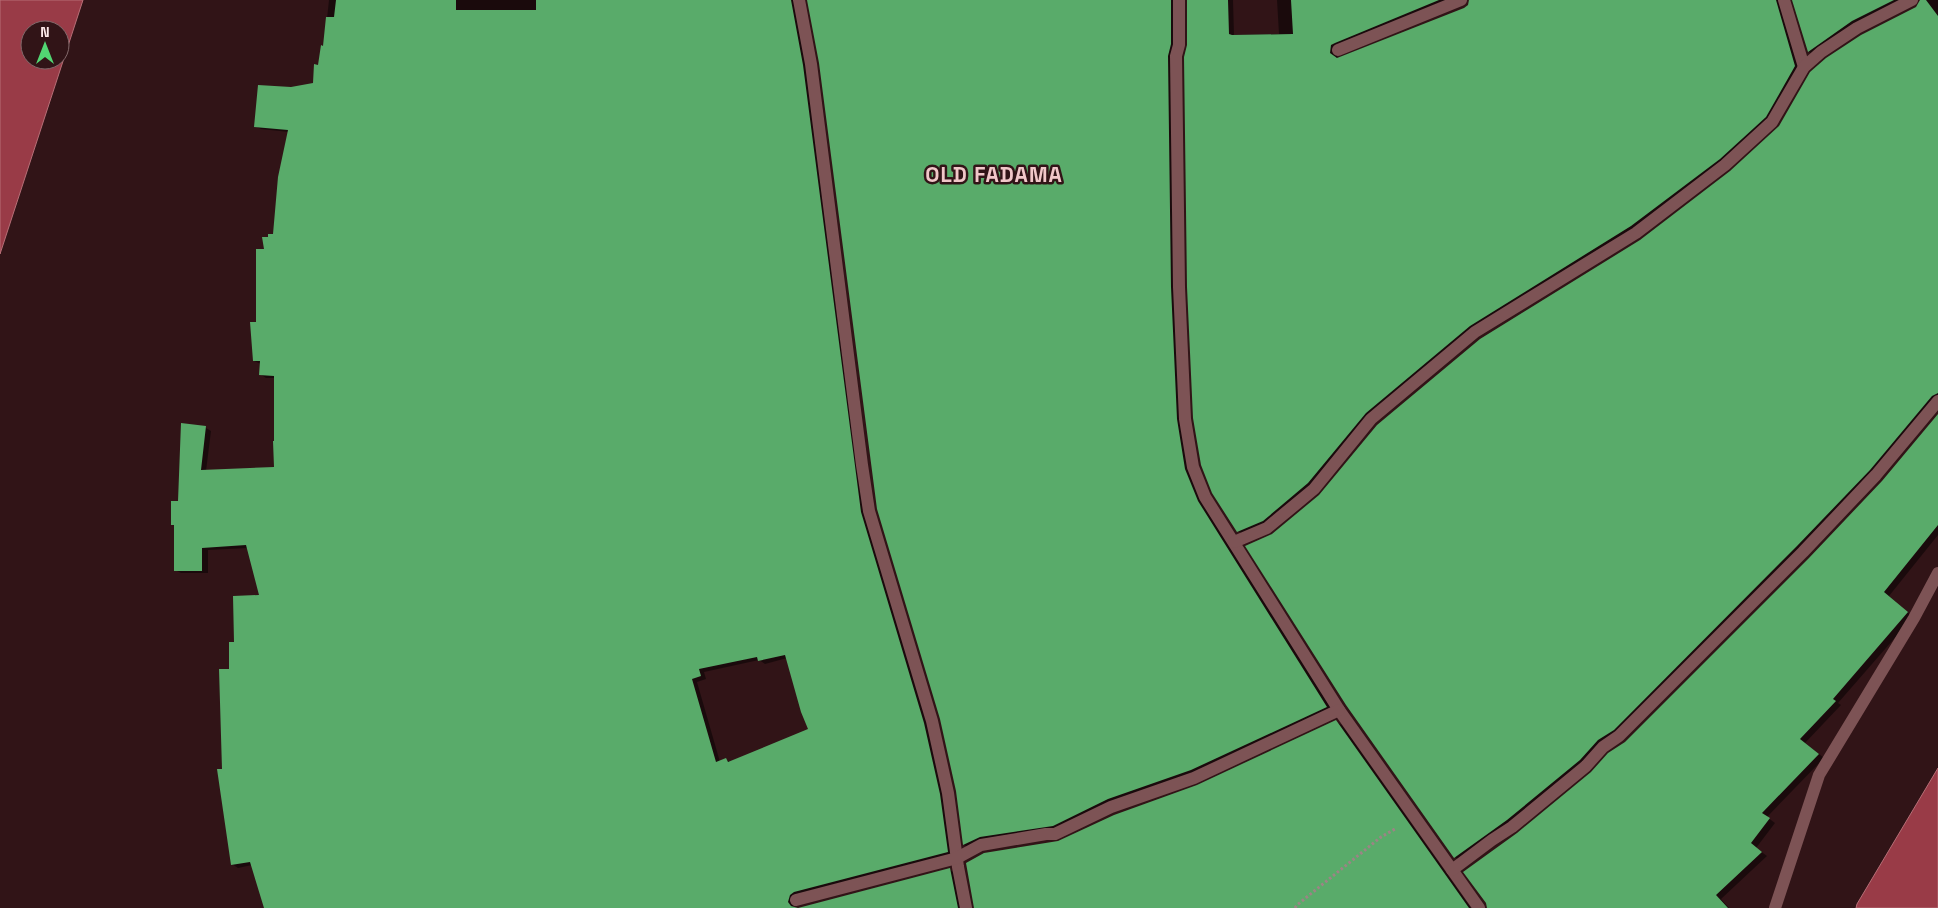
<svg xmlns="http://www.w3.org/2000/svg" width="1938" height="908" font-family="'Space Grotesk',sans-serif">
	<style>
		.water { fill: #993b47; stroke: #b76f77; fill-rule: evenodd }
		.shadow { fill: #0007; fill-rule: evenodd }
		.building { fill: #59ab6a; fill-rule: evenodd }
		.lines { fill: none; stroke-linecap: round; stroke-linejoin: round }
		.path { stroke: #9c8485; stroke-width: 3; stroke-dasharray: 2.5 2.5; stroke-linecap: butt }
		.minor { stroke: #7d5355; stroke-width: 12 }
		.labels { text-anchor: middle; stroke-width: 5; stroke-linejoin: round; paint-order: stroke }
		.district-label { font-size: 21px; font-weight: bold; letter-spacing: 1px; fill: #f1c7c9; stroke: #311417 }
	</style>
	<rect width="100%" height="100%" fill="#311417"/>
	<g class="water">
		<path d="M0 0H83L0 254ZM30 30H60V60H30Z"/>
		<path d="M1938 768V908H1856L1857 904Z"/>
	</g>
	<g class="shadow">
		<path d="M329 0H798L866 516 930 727 953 855 796 898 793 906 795 908H265L252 865 238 868 232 864 223 770 230 670 236 644 261 597 248 548 208 550V573H181L175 570V526L172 524 206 428 211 431 206 471 275 468 276 378H266L260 374 261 364 254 361 265 250 274 235 289 132 261 129 255 126 291 88 314 84 324 47ZM787 658 810 730 731 762 726 760 720 762 697 682 706 679 704 672 759 660 765 664Z"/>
		<path d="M808 0H1178L1176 4 1190 473 1332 710 1197 773 1059 828 970 848 964 845 957 791Z"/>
		<path d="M1188 0H1233L1234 35 1279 34 1277 0H1452L1337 49V58L1465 9 1469 5 1470 0H1783L1800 70 1771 120 1637 229 1476 329 1371 416 1314 486 1269 524 1243 534 1238 531 1188 45Z"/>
		<path d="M1794 0H1905L1815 55 1809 52Z"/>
		<path d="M1921 0H1938V398L1876 473 1586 763 1460 861 1455 857 1347 705 1273 535 1641 241 1731 172 1917 8Z"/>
		<path d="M1938 416V535L1889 596 1913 617 1838 703 1841 705 1805 743 1824 758 1767 817 1775 823 1756 848 1767 856 1721 899 1729 908H1488L1518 834 1626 743 1810 559 1883 481Z"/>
		<path d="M1336 722 1342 725 1471 908H975L1059 843 1198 787Z"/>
		<path d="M950 870 955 873 962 908H802Z"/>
	</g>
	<g class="building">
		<path d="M336 0H456V10H536V0H791L803 65 861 512 924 723 940 794 948 852 794 892 790 895 788 902 791 906 798 908 950 868 958 908H264L250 862 231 865 217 769H222L219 669H229V642H234L233 596 259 595 246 545 202 548V571H174V525H171V501H178L181 423 206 426 201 470 274 467 273 441H274V376L259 375 260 361H253L250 322H256V249H264L262 237H268V234H273L278 177 288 130 254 127 258 85 291 87 313 83 314 64 318 65 321 45 323 46 326 17H334ZM785 655 801 712 808 729 728 762 726 758 716 762 692 679 701 676 699 669 757 657 758 661Z"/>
		<path d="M807 0H1171V44L1168 56 1171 287 1177 419 1185 469 1198 501 1327 707 1191 770 1108 799 1053 826 980 837 963 845 956 791 940 719 877 509 819 63Z"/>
		<path d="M1187 0H1228L1229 34 1232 35 1293 34 1291 0H1439L1335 43 1331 45 1330 53 1337 58 1464 8 1468 5 1469 0H1776L1795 66 1766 117 1720 159 1631 226 1470 326 1366 413 1308 483 1263 521 1237 532 1212 493 1201 465 1193 418 1187 287 1184 57 1187 45Z"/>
		<path d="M1792 0H1894L1852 21 1808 52Z"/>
		<path d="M1920 0H1926L1938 16V393L1932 396 1870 470 1797 546 1614 730 1598 740 1580 760 1507 820 1454 858 1346 705 1245 546 1272 534 1319 495 1377 425 1480 339 1640 240 1730 171 1779 126 1810 72 1826 58 1861 35 1916 7Z"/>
		<path d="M1938 414V525L1884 592 1908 612 1833 699 1836 701 1800 739 1819 754 1762 813 1770 818 1751 843 1762 852 1716 895 1728 908H1487L1486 903 1463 872 1517 833 1591 772 1608 753 1625 742 1809 558 1882 481Z"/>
		<path d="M1336 720 1469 908H974L966 863 984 853 1058 841 1114 815 1197 785Z"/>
	</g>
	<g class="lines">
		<path class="path" d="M1295 908 1297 905 1381 837 1395 829"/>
		<g class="minor">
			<path d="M799 0 811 64 862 465 869 511 932 721 948 793 958 867 966 908"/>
			<path d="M1179 0V45L1176 56 1179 287 1185 419 1193 467 1205 497 1339 710 1479 908"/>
			<path d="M1784 0 1804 67"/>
			<path d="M1338 50 1461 0"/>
			<path d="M1234 542 1267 528 1314 489 1371 419 1475 332 1636 233 1725 165 1772 122 1804 67 1821 52 1857 28 1912 0"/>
			<path d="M1452 870 1492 840 1512 827 1586 766 1603 747 1619 736 1803 552 1876 475 1938 401"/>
			<path d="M796 900 957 858 981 845 1046 834H1055L1111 807 1194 778 1339 710"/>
			<path d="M1775 908 1819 775 1914 618 1938 573"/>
		</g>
	</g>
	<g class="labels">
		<g class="district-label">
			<text x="994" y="182">OLD FADAMA</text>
		</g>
	</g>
	<g transform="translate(45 45)"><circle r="24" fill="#311417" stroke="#82686a"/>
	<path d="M0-4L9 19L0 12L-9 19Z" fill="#52d673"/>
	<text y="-8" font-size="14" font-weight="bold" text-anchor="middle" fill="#fce7e7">N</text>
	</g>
</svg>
